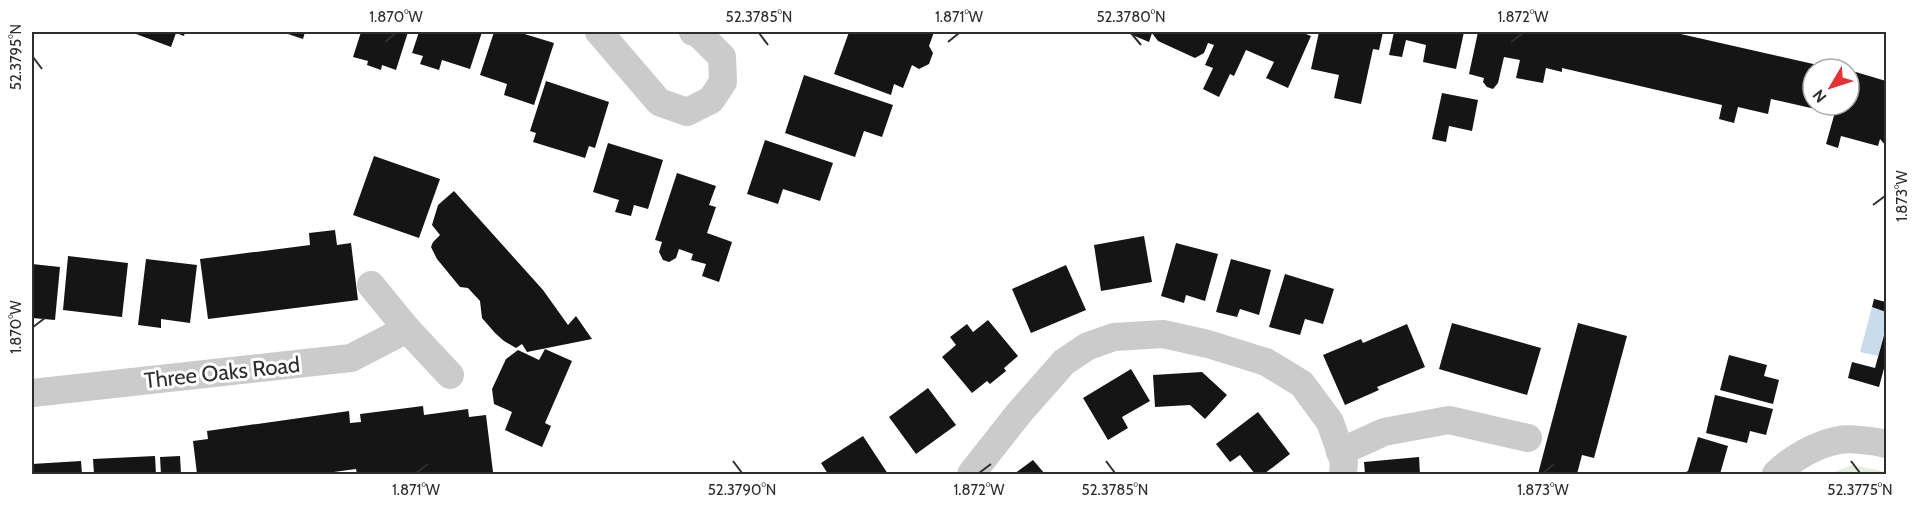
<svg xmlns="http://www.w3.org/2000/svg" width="1918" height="506" font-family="Cabin,sans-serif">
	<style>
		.green { fill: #e4ecdc }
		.water { fill: #c8dceb }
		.building { fill: #151515 }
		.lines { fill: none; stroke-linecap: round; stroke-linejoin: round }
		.street { stroke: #cbcbcb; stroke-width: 28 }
		.ticks { fill: none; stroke: #2e2e2e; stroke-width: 2 }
		.labels { text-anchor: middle; stroke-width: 6; stroke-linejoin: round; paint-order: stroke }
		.street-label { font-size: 22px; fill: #2e2e2e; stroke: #fff }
		.neatline { fill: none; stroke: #2e2e2e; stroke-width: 2 }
		.ticks-label { font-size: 15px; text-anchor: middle; fill: #2e2e2e }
	</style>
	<rect width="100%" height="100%" fill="#fff"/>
	<path class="green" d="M1852 465 1886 472V474H1830Z"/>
	<path class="water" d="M1872 307 1886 312V325L1878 356 1860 352Z"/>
	<g class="building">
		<path d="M137 32H185L184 36 176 33 171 47 136 34Z"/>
		<path d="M282 32H305L303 39Z"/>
		<path d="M361 32H408L396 70 382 65 381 70 367 65 368 61 353 57Z"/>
		<path d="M419 32H482L470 69 442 60 439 70 420 64 423 56 412 53Z"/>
		<path d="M494 32H518L554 43 534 105 504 95 507 84 480 75Z"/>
		<path d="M849 32H934L929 46 933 53 929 64 919 69 912 65 903 88 894 84 891 95 834 74Z"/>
		<path d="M1131 32H1301L1311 36 1288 88 1266 78 1274 62 1246 50 1234 76 1230 74 1219 97 1203 89 1213 68 1205 65 1214 45 1208 43 1204 53 1195 58 1158 41 1152 33 1149 42 1130 34Z"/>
		<path d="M1319 32H1383L1379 50 1373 49 1361 104 1334 98 1339 75 1311 69Z"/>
		<path d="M1394 32H1464L1456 69 1423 62 1426 45 1406 40 1402 57 1389 55Z"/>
		<path d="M1478 32H1672L1831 68 1813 69V105H1825L1824 111 1771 99 1768 114 1738 107 1734 123 1719 119 1722 105 1562 68V72L1546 68 1543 83 1516 78 1520 60 1504 57 1498 83 1493 89 1487 87 1483 82 1484 78 1469 74Z"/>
		<path d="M1849 70 1886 81V146L1880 139 1878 146 1841 136 1838 148 1826 144 1837 105H1849Z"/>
		<path d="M804 75 893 105 882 137 864 131 855 157 785 133Z"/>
		<path d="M546 81 609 102 595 148 589 146 585 158 533 142 536 133 530 131Z"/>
		<path d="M1442 93 1478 100 1472 131 1449 126 1446 142 1432 139Z"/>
		<path d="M765 140 833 163 820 201 783 189 778 204 747 194Z"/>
		<path d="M608 143 663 160 648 209 634 205 631 216 615 212 619 200 593 192Z"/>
		<path d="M374 156 440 179 419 238 353 215Z"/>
		<path d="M677 173 716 186 709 205 716 207 707 233 732 242 719 282 702 276 706 264 691 260 693 254 679 249 676 258 669 262 663 260 659 252 662 242 655 240Z"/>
		<path d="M454 191 543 290 568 325 576 316 592 339 527 352 522 344 516 348 504 341 495 333 482 318 480 301 468 288 460 287 437 259 431 247 433 242 440 235 432 225 438 205Z"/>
		<path d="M335 230 337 245 351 243 358 300 208 319 200 259 310 245 309 233Z"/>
		<path d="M1144 236 1152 282 1101 291 1094 245Z"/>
		<path d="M1176 243 1218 254 1205 301 1186 295 1184 303 1161 296Z"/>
		<path d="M68 256 128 263 122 317 63 310Z"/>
		<path d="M146 259 197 265 190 323 161 319V328L138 325Z"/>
		<path d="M1231 259 1271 270 1259 315 1240 309 1237 317 1216 312Z"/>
		<path d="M32 264 60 267 55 320 32 318Z"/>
		<path d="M1066 265 1086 310 1031 333 1012 289Z"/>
		<path d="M1285 274 1334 289 1323 324 1305 319 1300 335 1269 327Z"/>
		<path d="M1874 299 1886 302V312L1872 307Z"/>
		<path d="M988 320 1018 356 1004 368 1006 371 990 384 987 381 972 393 942 357 956 345 950 337 967 324 973 332Z"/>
		<path d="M1452 323 1541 348 1527 395 1439 369Z"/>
		<path d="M1578 323 1627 336 1594 458 1582 455 1577 474H1538Z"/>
		<path d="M1407 324 1425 367 1377 387 1379 390 1345 405 1323 355 1361 339 1363 343Z"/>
		<path d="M1886 328V361L1879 387 1848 378 1852 362 1875 368Z"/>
		<path d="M545 349 572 361 545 423 551 426 542 447 505 430 512 412 494 404 492 389 506 359 518 350 539 360Z"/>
		<path d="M1729 355 1767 365 1764 376 1779 380 1773 404 1720 390Z"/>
		<path d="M1131 369 1150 401 1122 417 1128 428 1108 440 1083 398Z"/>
		<path d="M1202 372 1227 395 1205 419 1190 405 1155 407 1153 375Z"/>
		<path d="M928 388 956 425 916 454 889 417Z"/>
		<path d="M1715 395 1773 409 1766 435 1750 431 1747 443 1706 433Z"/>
		<path d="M423 406 424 415 468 409 469 417 486 415 493 472 491 474H357L356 469 319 474H197L193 441 208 439 207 431 349 411 350 423 361 422 360 414Z"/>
		<path d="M1258 412 1290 454 1264 474H1255L1240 455 1230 462 1216 444Z"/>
		<path d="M863 436 888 474H828L821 463Z"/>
		<path d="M1698 437 1728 446 1720 474H1681L1688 471Z"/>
		<path d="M155 456 156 474H94L93 459Z"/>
		<path d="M180 456 181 474H161L160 457Z"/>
		<path d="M1419 457 1420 474H1365L1364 462Z"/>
		<path d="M1033 460 1045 474H1014Z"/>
		<path d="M81 461 82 474H32V464Z"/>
	</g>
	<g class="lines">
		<g class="street">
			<path d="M599 32 659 102 687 112 711 100 723 82 722 57 698 33 693 32"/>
			<path d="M371 285 407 329 450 375"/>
			<path d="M32 393 351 358 407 329"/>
			<path d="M1340 452 1384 432 1449 420 1528 438"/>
			<path d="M971 474 1019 413 1064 362 1088 346 1114 337 1163 334 1208 344 1266 362 1302 384 1330 422 1344 462 1343 474"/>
			<path d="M1776 474C1792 458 1817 444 1839 440 1850 438 1875 441 1886 444"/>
		</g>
	</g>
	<path class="ticks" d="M759 33 768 45M1131 33 1141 45M385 42 396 33M948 42 959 33M1511 42 1523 33M33 57 42 69M1873 205 1885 196M33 327 45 318M733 461 742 473M1106 461 1115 473M1851 461 1860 473M416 473 428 464M979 473 991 464M1543 473 1554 464"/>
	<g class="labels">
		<g class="street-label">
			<text transform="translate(222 372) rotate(-6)" y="8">Three Oaks Road</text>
		</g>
	</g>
	<rect width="1918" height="506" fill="none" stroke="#ffffff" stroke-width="66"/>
	<g transform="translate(1831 87) rotate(231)"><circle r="28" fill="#ffffff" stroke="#ababab" stroke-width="1.5"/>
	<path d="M0-4.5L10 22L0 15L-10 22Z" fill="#e43235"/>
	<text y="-9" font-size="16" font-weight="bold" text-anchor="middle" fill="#2e2e2e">N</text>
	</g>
	<rect x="33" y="33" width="1852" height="440" class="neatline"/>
	<g class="ticks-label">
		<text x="396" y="22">1.870°W</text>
		<text x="759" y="22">52.3785°N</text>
		<text x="959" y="22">1.871°W</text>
		<text x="1131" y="22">52.3780°N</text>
		<text x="1523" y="22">1.872°W</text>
		<text transform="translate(16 57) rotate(-90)" y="5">52.3795°N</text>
		<text transform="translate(1902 196) rotate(-90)" y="5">1.873°W</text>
		<text transform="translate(16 327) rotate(-90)" y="5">1.870°W</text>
		<text x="416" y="495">1.871°W</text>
		<text x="742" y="495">52.3790°N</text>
		<text x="979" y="495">1.872°W</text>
		<text x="1115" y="495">52.3785°N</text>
		<text x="1543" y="495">1.873°W</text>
		<text x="1860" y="495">52.3775°N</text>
	</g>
</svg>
